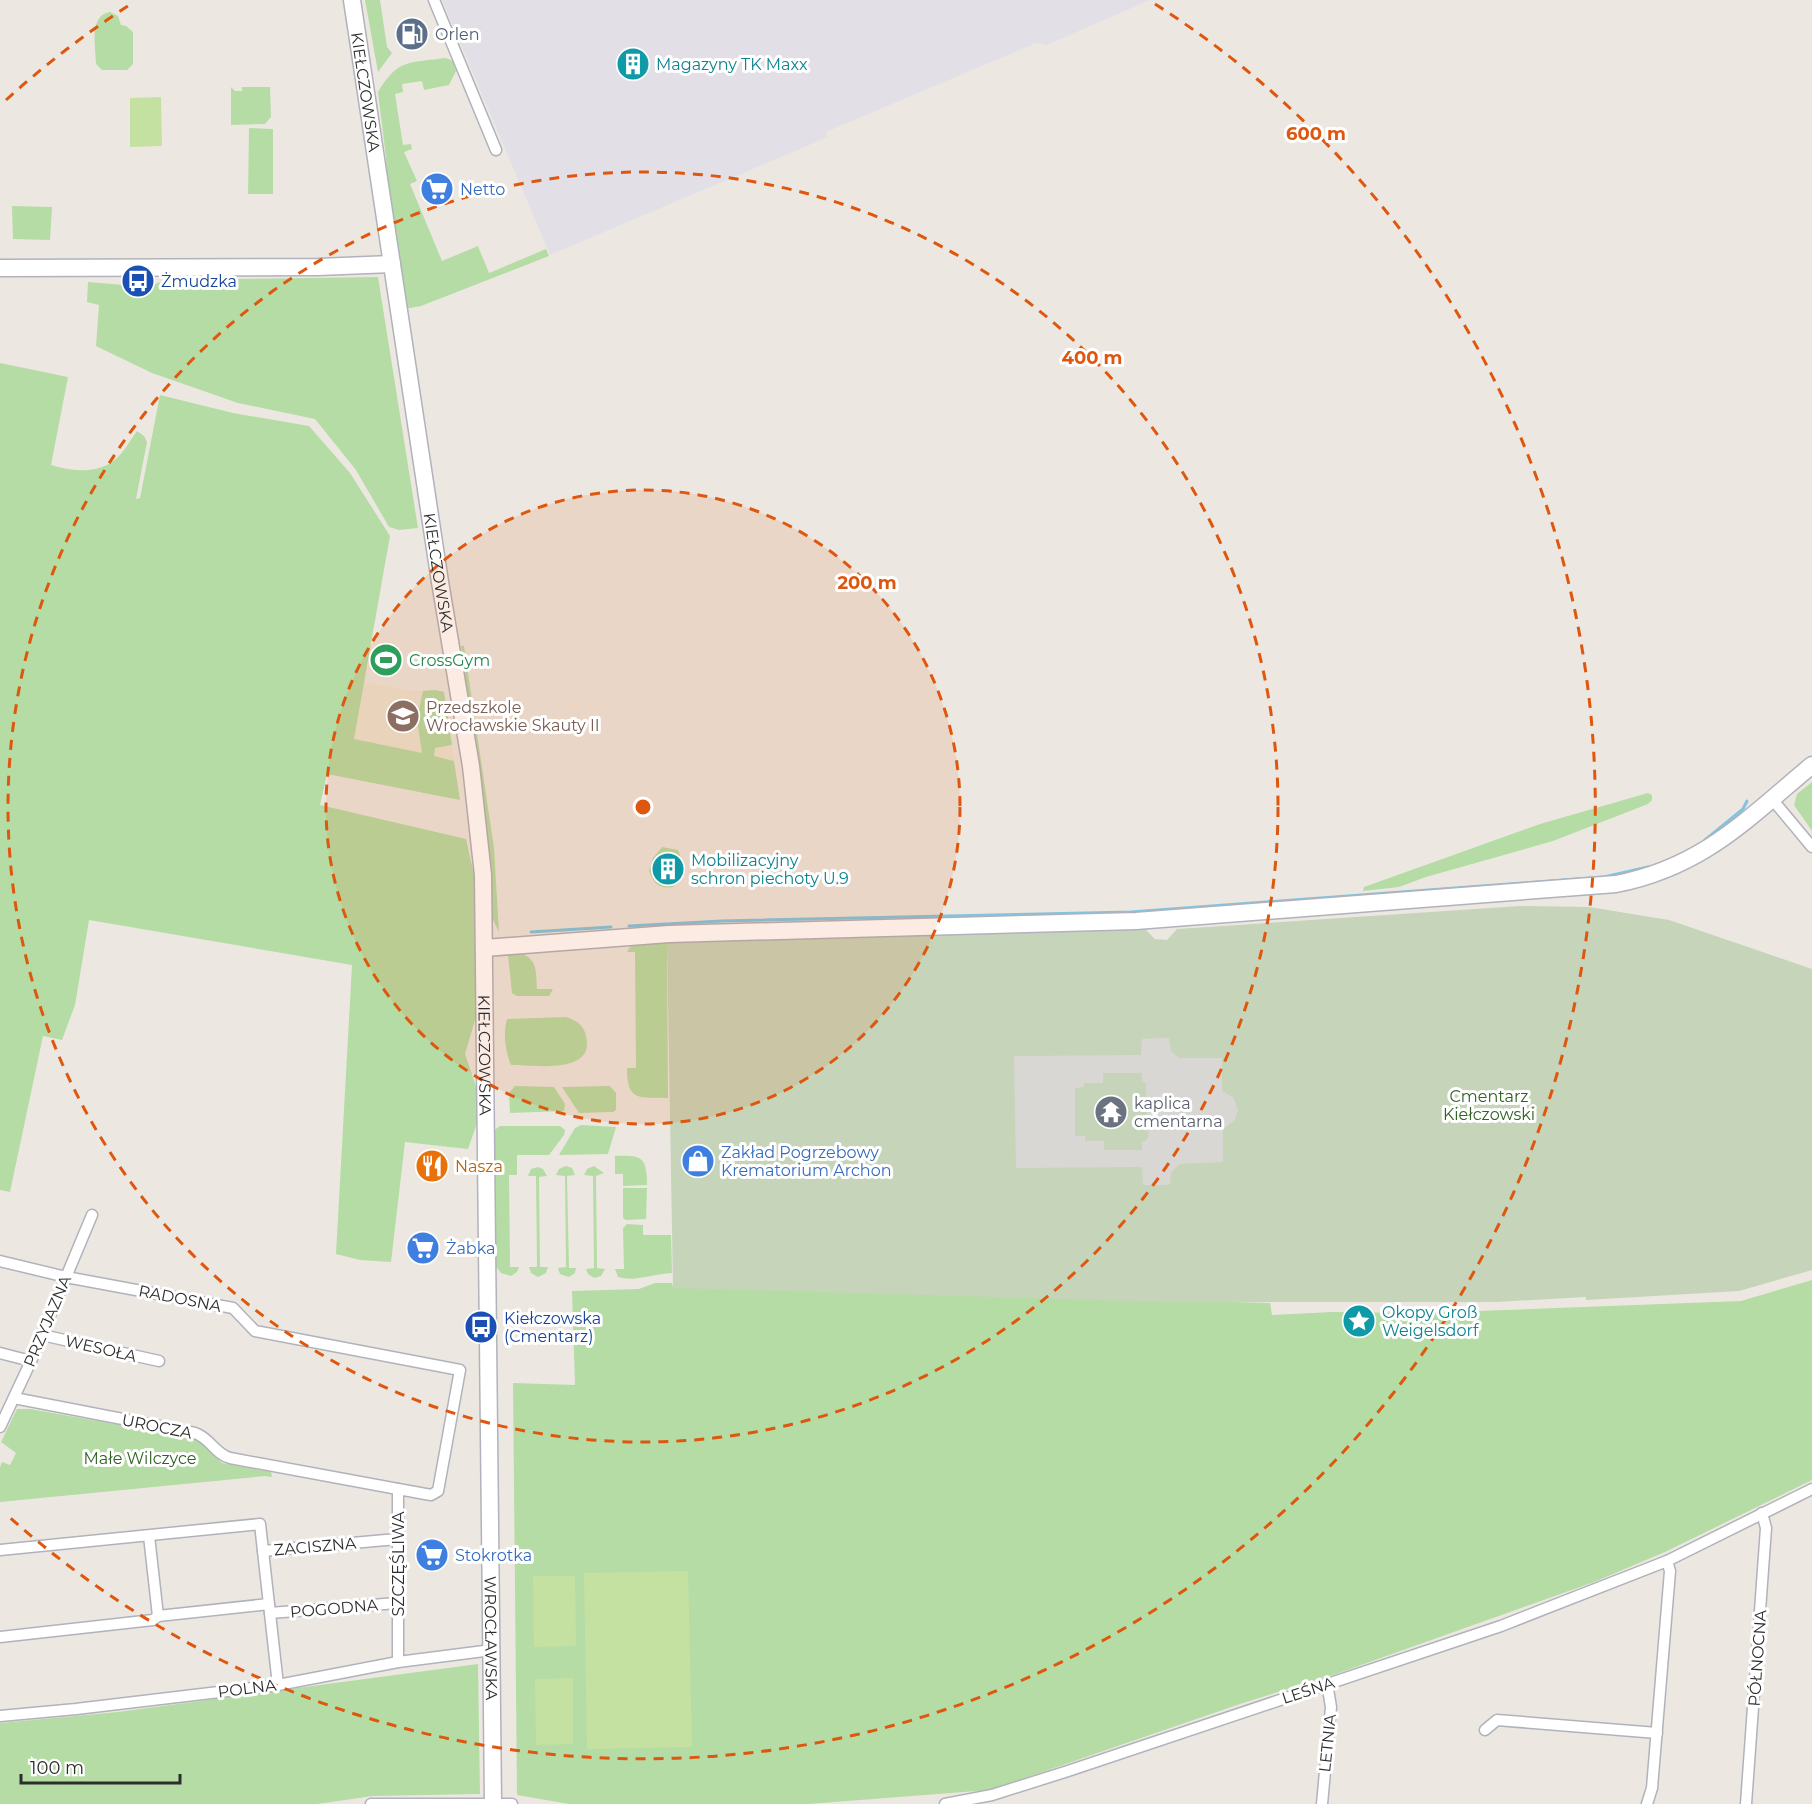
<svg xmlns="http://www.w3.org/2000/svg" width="1812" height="1804" font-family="Montserrat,sans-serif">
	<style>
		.industrial { fill: #e2e0e6 }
		.education { fill: #ebe4d3 }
		.green { fill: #b5dca4 }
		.cemetery { fill: #c6d4ba }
		.pitch { fill: #c4e1a2 }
		.plaza { fill: #d9d7d3; fill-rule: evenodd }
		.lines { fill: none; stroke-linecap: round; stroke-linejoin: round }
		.stream { stroke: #81c4e1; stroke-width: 3 }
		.street-casing { stroke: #b1b2bb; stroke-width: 13 }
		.secondary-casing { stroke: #b1b2bb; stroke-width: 19 }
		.street { stroke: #fff; stroke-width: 10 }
		.secondary { stroke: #fff; stroke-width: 16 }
		.ring { fill: none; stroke: #df570e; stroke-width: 3; stroke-dasharray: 10 8 }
		.labels { text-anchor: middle; stroke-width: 6; stroke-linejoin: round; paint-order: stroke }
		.service-label { font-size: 16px; fill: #4e5e75; stroke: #fff; text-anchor: start }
		.culture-label { font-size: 16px; fill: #0d838f; stroke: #fff; text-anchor: start }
		.street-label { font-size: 16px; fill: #2d2d2d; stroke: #fff }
		.shop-label { font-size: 16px; fill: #366cbe; stroke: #fff; text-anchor: start }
		.transit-label { font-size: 16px; fill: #164399; stroke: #fff; text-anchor: start }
		.leisure-label { font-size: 16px; fill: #27864d; stroke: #fff; text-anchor: start }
		.education-label { font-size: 16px; fill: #785e54; stroke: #fff; text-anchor: start }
		.park-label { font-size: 16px; fill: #2f6224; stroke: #fff }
		.worship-label { font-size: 16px; fill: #5b616d; stroke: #fff; text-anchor: start }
		.food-label { font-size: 16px; fill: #c56008; stroke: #fff; text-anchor: start }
		.centre { fill: #df570e; stroke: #fff; stroke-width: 3 }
		.ring-label { font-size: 18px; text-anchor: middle; font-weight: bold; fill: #df570e; stroke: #fff; stroke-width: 6; stroke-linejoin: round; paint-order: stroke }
	</style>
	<rect width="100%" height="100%" fill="#ece8e1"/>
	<path class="industrial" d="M442 0H1150L1047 45 1036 43 826 132 828 137 550 255Z"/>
	<path class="education" d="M364 682 412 691 435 690 444 692 454 761 354 739Z"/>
	<g class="green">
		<path d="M365 0H380L387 47 392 53 378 72Z"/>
		<path d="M110 12 118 16 121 25 126 26 133 32V64L127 70H102L96 64C96 48 88 15 110 12Z"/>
		<path d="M446 58 453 61 456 71 449 85 424 90 422 81 402 84 403 92 395 94 403 145 411 144 412 149 404 152 417 181 410 184 442 261 478 246 489 273 546 249 549 256 421 306 404 309 388 195 386 157 378 92C398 58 410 63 446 58Z"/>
		<path d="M231 87 235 91H242V87H270L271 117 265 124 231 125Z"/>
		<path d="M249 128 273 129V194H248Z"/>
		<path d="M12 206 52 207 50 240 13 239Z"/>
		<path d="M378 277 418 528 399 530 389 527 356 470 315 419 238 403 152 373 96 346 99 305 87 302 88 282 147 287 166 280Z"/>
		<path d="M0 363 68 377 51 465C70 471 94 474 112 462 122 456 130 440 137 431L144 436 147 442 136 499 140 498 160 395 233 413 309 426 350 473 390 536 354 739 422 753 417 719 423 691 435 690 444 692 452 745 435 748 434 756 454 761 460 800 327 774 320 805 466 839 478 893V1010L465 1054 479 1095 477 1123 468 1149 405 1142 391 1262 360 1260 336 1254 352 965 89 920 75 1005 62 1040 43 1036 10 1192 0 1190Z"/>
		<path d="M461 646H464L494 848 499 932 491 916 481 785Z"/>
		<path d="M1812 782V831L1794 805 1797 794Z"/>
		<path d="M1648 793 1652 795V800L1648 804 1553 841 1426 877 1399 887 1363 891 1364 887 1540 824Z"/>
		<path d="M662 847 678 850C684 863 683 877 673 887 659 889 654 884 649 871L653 858Z"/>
		<path d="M667 941 668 1098C640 1097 627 1103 627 1068H636L635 952H627L633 942Z"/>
		<path d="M520 953C538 959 536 972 537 989H553L549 996H517L512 993 508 955Z"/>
		<path d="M566 1017C576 1020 584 1025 586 1036 596 1075 532 1065 511 1065 505 1051 503 1033 507 1019Z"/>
		<path d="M515 1086 554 1087 565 1104 564 1111 510 1113 509 1093Z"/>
		<path d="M610 1086 616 1093V1110L613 1112 579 1113 562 1087Z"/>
		<path d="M581 1125 616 1127 608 1154 559 1155 575 1128Z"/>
		<path d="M500 1126H560L565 1130 564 1135 549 1155H517V1175H509L510 1267H519L517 1272 511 1276 501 1273 494 1264 493 1131Z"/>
		<path d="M615 1156C642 1155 647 1157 647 1185L623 1186V1174H615Z"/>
		<path d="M566 1166 572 1168 575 1175 567 1176 569 1268H576L575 1273 569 1277 560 1274 558 1268 566 1267 565 1176 556 1175 559 1169Z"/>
		<path d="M594 1166 604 1173 596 1176 597 1268 605 1269 601 1276 594 1278 588 1274 586 1269 594 1268 593 1176 584 1175 587 1169Z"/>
		<path d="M538 1167 543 1169 547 1176 539 1177 540 1267H548L546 1273 538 1277 531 1273 529 1267H537L536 1176H528L531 1169Z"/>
		<path d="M623 1188H647L646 1219 626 1220 623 1218Z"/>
		<path d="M627 1224 643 1225V1235H671L672 1273C653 1274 635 1282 618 1277L615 1269H624L623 1228Z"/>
		<path d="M1812 1280V1480L1665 1552 1594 1582 1336 1674 1243 1703 990 1790 808 1804H569L517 1795 513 1383 575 1385 572 1291 639 1289 655 1283H672L673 1287 1270 1303 1272 1315 1332 1312 1425 1313 1741 1301Z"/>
		<path d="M17 1409H30L199 1439 222 1463 271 1472 272 1477 265 1476 0 1502V1467L2 1462 10 1465 16 1453 1 1442Z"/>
		<path d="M478 1664 480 1794 373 1796 317 1804H0V1723L118 1712Z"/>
	</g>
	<path class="cemetery" d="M1520 906 1589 907 1669 920 1812 969V1270L1739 1291 1586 1300V1297L1497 1302H1171L673 1288 667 941 1144 928 1155 939 1167 940 1177 929Z"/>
	<g class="pitch">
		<path d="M161 97 162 146 130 147V98Z"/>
		<path d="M688 1571 692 1747 587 1749 584 1573Z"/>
		<path d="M533 1576H575L576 1646 534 1647Z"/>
		<path d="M573 1678V1744L536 1745 535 1679Z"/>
	</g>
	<path class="plaza" d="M1163 1038H1169L1171 1051 1179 1058H1222V1091L1233 1097 1238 1110 1235 1120 1223 1129V1162L1179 1164 1171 1173 1170 1184 1165 1185H1143L1142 1167 1016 1168 1014 1056 1141 1055 1142 1039ZM1103 1073H1142V1082L1146 1083 1147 1131H1149L1147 1140 1142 1142V1150H1104V1141H1085V1136H1075V1088L1084 1087V1083H1103Z"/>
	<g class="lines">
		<g class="stream">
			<path d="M1705 840 1743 809 1747 801"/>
			<path d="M629 926 722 921 1131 912 1604 877 1648 867"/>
			<path d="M531 932 611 927"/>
		</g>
		<g class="street-casing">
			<g id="street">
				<path d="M434 0 496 150"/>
				<path d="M1772 799 1812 847"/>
				<path d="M0 1261 66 1277 233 1308 255 1331 460 1370 438 1491 431 1495 398 1489V1662"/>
				<path d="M42 1335 159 1361"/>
				<path d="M0 1353 31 1361"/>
				<path d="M14 1398 195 1433C210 1438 215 1454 230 1458L398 1489"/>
				<path d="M0 1427 31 1361 92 1215"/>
				<path d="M0 1550 260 1524 278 1685"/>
				<path d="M263 1551 397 1539"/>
				<path d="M270 1613 397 1603"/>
				<path d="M158 1616 269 1604"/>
				<path d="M0 1637 153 1620 158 1616 149 1536"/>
				<path d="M0 1716 76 1709 278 1685 398 1662 492 1650"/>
				<path d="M1485 1730 1497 1720 1657 1733"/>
				<path d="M371 1804H512"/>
				<path d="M945 1804 992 1795 1068 1771 1501 1626 1667 1561 1812 1489"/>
				<path d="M1322 1804 1331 1707 1327 1683"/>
				<path d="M1647 1804 1652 1788 1670 1571 1667 1561"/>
				<path d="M1746 1804 1766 1528 1762 1513"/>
			</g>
		</g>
		<g class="secondary-casing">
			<g id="secondary">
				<path id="s1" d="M352 0 440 582 471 766 483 875 493 1804"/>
				<path d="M0 268 318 267 392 264"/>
				<path d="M485 948 669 934 1136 921 1616 884C1703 867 1747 819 1812 765"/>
			</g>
		</g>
		<use href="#street" class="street"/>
		<use href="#secondary" class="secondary"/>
	</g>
	<circle cx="643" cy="807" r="317" fill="#df570e" fill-opacity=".12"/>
	<g class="ring">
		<circle cx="643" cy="807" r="317"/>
		<circle cx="643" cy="807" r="635"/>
		<path d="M6 100A952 952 0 0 1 131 4M1155 4A952 952 0 1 1 6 1514"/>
	</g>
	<defs>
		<g id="fuel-disc" transform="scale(1.725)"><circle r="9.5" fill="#5c6f8a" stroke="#fff"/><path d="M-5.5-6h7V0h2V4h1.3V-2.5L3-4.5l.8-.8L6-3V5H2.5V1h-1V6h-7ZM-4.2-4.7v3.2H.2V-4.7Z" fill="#fff"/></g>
		<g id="building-disc" transform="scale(1.725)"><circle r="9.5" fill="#0f9aa8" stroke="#fff"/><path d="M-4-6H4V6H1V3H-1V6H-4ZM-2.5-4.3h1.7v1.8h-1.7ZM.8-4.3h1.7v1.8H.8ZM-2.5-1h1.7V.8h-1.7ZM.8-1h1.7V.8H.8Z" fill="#fff"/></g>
		<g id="supermarket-disc" transform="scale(1.725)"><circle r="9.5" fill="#3f7fe0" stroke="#fff"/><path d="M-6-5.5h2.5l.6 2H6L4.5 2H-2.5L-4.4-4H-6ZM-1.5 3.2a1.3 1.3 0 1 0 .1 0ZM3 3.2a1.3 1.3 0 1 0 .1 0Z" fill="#fff"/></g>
		<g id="bus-disc" transform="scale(1.725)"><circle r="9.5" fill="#1a4fb4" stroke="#fff"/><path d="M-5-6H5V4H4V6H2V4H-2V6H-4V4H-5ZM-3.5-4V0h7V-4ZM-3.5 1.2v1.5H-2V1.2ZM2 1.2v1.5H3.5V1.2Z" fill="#fff"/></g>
		<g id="stadium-disc" transform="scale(1.725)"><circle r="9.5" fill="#2e9e5b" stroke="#fff"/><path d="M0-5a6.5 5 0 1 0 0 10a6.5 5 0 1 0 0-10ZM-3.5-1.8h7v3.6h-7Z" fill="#fff"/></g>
		<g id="school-disc" transform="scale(1.725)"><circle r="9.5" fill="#8d6e63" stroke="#fff"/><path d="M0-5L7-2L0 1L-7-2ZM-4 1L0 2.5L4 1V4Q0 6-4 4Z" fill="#fff"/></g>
		<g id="temple-disc" transform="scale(1.725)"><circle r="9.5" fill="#6b7280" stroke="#fff"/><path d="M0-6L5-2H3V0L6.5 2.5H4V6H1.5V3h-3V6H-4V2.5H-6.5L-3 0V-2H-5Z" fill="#fff"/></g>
		<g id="shop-disc" transform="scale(1.725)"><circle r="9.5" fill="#3f7fe0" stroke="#fff"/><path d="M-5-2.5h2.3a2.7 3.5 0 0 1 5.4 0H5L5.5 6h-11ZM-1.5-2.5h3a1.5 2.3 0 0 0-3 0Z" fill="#fff"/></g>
		<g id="restaurant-disc" transform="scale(1.725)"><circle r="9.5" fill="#e8710a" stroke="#fff"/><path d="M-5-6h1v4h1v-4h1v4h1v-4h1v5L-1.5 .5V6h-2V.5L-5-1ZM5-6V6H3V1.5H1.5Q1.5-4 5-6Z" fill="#fff"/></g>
		<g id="sight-disc" transform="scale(1.725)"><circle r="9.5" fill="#0f9aa8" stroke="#fff"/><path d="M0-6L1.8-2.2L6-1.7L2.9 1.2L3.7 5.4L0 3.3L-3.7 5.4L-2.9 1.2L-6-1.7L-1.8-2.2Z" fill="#fff"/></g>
	</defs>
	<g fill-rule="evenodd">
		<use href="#fuel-disc" x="412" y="34"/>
		<use href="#building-disc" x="633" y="64"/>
		<use href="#supermarket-disc" x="437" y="189"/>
		<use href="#bus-disc" x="138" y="281"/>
		<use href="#stadium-disc" x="386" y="660"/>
		<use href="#school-disc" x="403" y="716"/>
		<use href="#building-disc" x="668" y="869"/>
		<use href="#temple-disc" x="1111" y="1112"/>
		<use href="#shop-disc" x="698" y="1161"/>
		<use href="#restaurant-disc" x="432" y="1166"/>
		<use href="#supermarket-disc" x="423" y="1248"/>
		<use href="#sight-disc" x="1359" y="1321"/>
		<use href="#bus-disc" x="481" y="1327"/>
		<use href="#supermarket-disc" x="432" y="1555"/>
	</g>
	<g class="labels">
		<g class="service-label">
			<text x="435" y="40">Orlen</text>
		</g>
		<g class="culture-label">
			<text x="656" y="70">Magazyny TK Maxx</text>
			<text x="691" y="866">Mobilizacyjny<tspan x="691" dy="18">schron piechoty U.9</tspan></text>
			<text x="1382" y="1318">Okopy Groß<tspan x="1382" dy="18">Weigelsdorf</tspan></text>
		</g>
		<g class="street-label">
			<text dy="6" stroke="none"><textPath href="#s1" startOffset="93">KIEŁCZOWSKA</textPath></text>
			<text dy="6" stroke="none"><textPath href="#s1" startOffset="579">KIEŁCZOWSKA</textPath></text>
			<text dy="6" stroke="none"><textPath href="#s1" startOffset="1065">KIEŁCZOWSKA</textPath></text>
			<text transform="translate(180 1298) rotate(11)" y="6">RADOSNA</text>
			<text transform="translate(47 1321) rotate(-67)" y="6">PRZYJAZNA</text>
			<text transform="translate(101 1348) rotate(13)" y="6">WESOŁA</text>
			<text transform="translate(157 1426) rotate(11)" y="6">UROCZA</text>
			<text transform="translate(315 1546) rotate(-5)" y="6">ZACISZNA</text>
			<text transform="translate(398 1564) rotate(-90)" y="6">SZCZĘŚLIWA</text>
			<text transform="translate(334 1608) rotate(-5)" y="6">POGODNA</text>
			<text dy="6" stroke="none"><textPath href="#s1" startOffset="1648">WROCŁAWSKA</textPath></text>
			<text transform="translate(1757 1658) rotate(-86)" y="6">PÓŁNOCNA</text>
			<text transform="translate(247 1688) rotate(-7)" y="6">POLNA</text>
			<text transform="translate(1308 1690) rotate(-18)" y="6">LEŚNA</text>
			<text transform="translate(1327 1743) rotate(-84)" y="6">LETNIA</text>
		</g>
		<g class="shop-label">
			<text x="460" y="195">Netto</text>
			<text x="721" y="1158">Zakład Pogrzebowy<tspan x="721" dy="18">Krematorium Archon</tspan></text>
			<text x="446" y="1254">Żabka</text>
			<text x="455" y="1561">Stokrotka</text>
		</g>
		<g class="transit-label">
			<text x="161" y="287">Żmudzka</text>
			<text x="504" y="1324">Kiełczowska<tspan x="504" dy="18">(Cmentarz)</tspan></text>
		</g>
		<g class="leisure-label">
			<text x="409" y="666">CrossGym</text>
		</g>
		<g class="education-label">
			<text x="426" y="713">Przedszkole<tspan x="426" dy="18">Wrocławskie Skauty II</tspan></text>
		</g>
		<g class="park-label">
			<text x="1489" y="1102">Cmentarz<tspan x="1489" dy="18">Kiełczowski</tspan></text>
			<text x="140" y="1464">Małe Wilczyce</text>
		</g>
		<g class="worship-label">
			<text x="1134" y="1109">kaplica<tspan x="1134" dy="18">cmentarna</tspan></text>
		</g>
		<g class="food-label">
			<text x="455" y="1172">Nasza</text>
		</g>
	</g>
	<circle cx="643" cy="807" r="9" class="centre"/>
	<g class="ring-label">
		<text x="1316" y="140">600 m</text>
		<text x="1092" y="364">400 m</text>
		<text x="867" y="589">200 m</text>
	</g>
	<path d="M21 1774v9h159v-9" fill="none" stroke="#2d2d2d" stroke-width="3"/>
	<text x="30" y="1774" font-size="18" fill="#2d2d2d" stroke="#ffffff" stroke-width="4.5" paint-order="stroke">100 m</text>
</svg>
